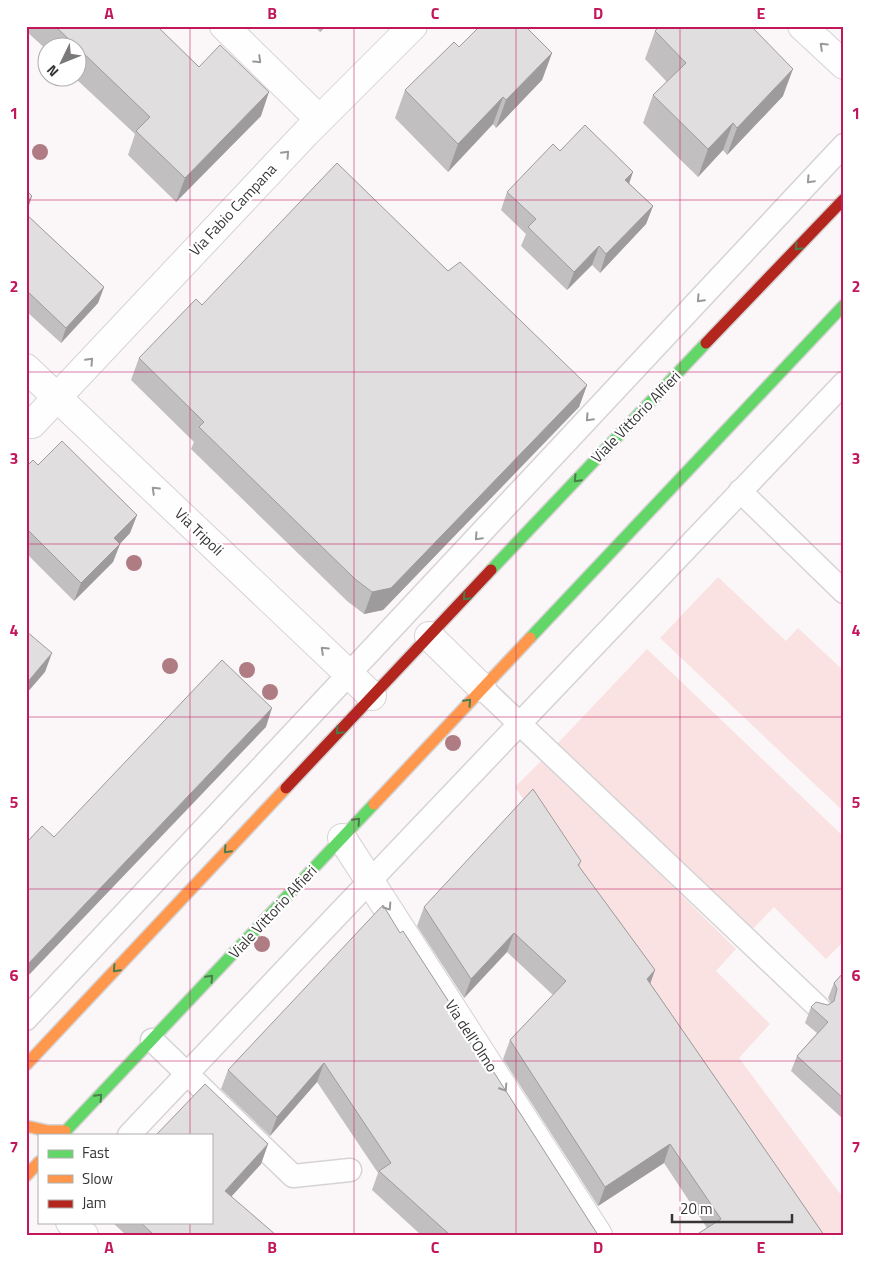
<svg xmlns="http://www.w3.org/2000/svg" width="870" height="1261" font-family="'Titillium Web',sans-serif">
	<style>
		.green { fill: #fae2e2 }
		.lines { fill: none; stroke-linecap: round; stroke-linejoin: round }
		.lane-casing { stroke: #d6d3d5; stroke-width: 25 }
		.street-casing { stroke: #d6d3d5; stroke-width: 30 }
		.fast-casing { stroke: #d6d3d5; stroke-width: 14 }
		.slow-casing { stroke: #d6d3d5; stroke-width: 14 }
		.jam-casing { stroke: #d6d3d5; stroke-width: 14 }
		.lane { stroke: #fefefe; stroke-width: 22 }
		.street { stroke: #fefefe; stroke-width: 28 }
		.fast { stroke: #63d668; stroke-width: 11 }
		.slow { stroke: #ff974d; stroke-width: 11 }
		.jam { stroke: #b3261e; stroke-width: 11 }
		.tree { fill: #af7c83 }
		.wall { fill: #c2bfc1 }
		.shaded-wall { fill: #9e9b9d }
		.building { fill: #e1dee0; stroke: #9e9b9d }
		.oneway { stroke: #9a999a }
		.oneway2 { stroke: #4a7d4c }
		.grid { fill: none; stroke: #c2185b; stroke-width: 1; stroke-opacity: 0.55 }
		.labels { text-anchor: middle; stroke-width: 4.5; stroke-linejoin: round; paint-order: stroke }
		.street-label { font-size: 15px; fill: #363435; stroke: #fff }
		.neatline { fill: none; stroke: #c2185b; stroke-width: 2 }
		.grid-label { font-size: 16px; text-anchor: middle; font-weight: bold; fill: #c2185b }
	</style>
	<rect width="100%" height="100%" fill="#fbf7f9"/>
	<g class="green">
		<path d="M718 577 786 641 798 628 844 671V812L660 638Z"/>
		<path d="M647 649 844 837V941L826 959 774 907 751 931 557 744Z"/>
		<path d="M543 759 736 949 716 971 770 1024 739 1058 844 1199V1235H820L515 787Z"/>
	</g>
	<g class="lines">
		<g class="lane-casing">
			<g id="lane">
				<path d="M740 491 844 592"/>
				<path d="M482 688 819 1008"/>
				<path d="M26 1019 844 145"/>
				<path d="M152 1040 293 1176 350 1170"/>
				<path d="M129 1135C367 884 604 632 844 383"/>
			</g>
		</g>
		<g class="street-casing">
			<g id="street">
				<path d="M224 26 319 119"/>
				<path d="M802 26 844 65"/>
				<path d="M26 368 372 696"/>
				<path d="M26 424H32L306 133 413 26"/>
				<path d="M429 636 482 688"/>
				<path d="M342 838 598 1235"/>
				<path d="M70 1222 84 1235"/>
			</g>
		</g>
		<g class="fast-casing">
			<g id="fast">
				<path d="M491 570 706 343"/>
				<path d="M530 638 844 305"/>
				<path d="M62 1135 374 804"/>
			</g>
		</g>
		<g class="slow-casing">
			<g id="slow">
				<path d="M374 804 530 638"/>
				<path d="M26 1065 286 788"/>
				<path d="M26 1126 48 1131H65"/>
				<path d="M26 1176 39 1162"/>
			</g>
		</g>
		<g class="jam-casing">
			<g id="jam">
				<path d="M706 343 844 199"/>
				<path d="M286 788 491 570"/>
			</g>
		</g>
		<use href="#lane" class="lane"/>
		<use href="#street" class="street"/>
		<use href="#fast" class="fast"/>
		<use href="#slow" class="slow"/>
		<use href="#jam" class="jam"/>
	</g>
	<g class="tree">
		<circle cx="40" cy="152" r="8"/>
		<circle cx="134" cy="563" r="8"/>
		<circle cx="170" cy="666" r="8"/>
		<circle cx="247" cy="670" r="8"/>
		<circle cx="270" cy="692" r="8"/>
		<circle cx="453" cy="743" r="8"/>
		<circle cx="262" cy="944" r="8"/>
	</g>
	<g class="wall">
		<path d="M26 26H157L199 67 261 116 176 202 128 155 135 134 75 78H78V48H48V51L26 31Z"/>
		<path d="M314 26H326L320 32Z"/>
		<path d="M655 31 783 96 727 155 723 150 698 177 643 123 653 95 667 82 645 59Z"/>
		<path d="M459 47 552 53 542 80 496 128 493 124 448 172 395 118 405 90Z"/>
		<path d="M560 151 629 183 653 206 646 224 600 273 592 265 567 290 521 246 526 234 501 210 507 192Z"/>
		<path d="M26 214 104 287 98 303 61 343 26 311Z"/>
		<path d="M448 271 587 385 579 407 383 610 364 614 347 601 191 449 194 442 131 380 139 358 202 305Z"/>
		<path d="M38 465 137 515 130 533 120 544 113 562 74 601 26 553V467Z"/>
		<path d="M581 861 579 867 655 970 650 983 824 1235 707 1228 664 1163 598 1206 503 1059 510 1040 553 995 507 952 464 998 417 926 424 907Z"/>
		<path d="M400 933 449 1002 447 1007 598 1235H421L372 1190 378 1173 317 1082 270 1136 221 1089 228 1070Z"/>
		<path d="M844 972V1120L791 1071 797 1056 817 1033 805 1023 811 1007 828 1005 831 1003 828 998 834 983Z"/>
		<path d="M268 1144 261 1164 231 1197 276 1235H126L112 1222H211Z"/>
	</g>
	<g class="shaded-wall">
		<path d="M322 26H326L320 32Z"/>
		<path d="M552 53 542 80 496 128 506 100Z"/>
		<path d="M793 69 783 96 727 155 737 128Z"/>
		<path d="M269 92 261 116 176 202 185 178Z"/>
		<path d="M503 97 493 124 448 172 458 144Z"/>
		<path d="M733 123 723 150 698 177 708 149Z"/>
		<path d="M633 172 627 190 625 180Z"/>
		<path d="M32 196 27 212H26V203Z"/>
		<path d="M653 206 646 224 600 273 606 254Z"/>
		<path d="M599 246 592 265 567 290 574 272Z"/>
		<path d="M104 287 98 303 61 343 66 328Z"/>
		<path d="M587 385 579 407 383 610 364 614 372 592Z"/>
		<path d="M137 515 130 533 111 553 120 544 113 562 74 601 81 583 114 538Z"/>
		<path d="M52 653 45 672 26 694V684Z"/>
		<path d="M272 708 266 727 26 978V966Z"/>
		<path d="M514 933 507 952 464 998 471 979Z"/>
		<path d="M655 970 648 990 647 979Z"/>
		<path d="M324 1063 317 1082 270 1136 277 1117Z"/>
		<path d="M268 1144 261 1164 218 1211 225 1191Z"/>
		<path d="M670 1144 664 1163 598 1206 605 1187Z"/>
	</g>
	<g class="building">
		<path d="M55 26H157L199 67 220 45 269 92 185 178 136 131 150 117Z"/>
		<path d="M480 26H525L552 53 506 100 503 97 458 144 405 90 454 42 459 47Z"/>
		<path d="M660 26H751L793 69 737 128 733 123 708 149 653 95 686 63 655 31Z"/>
		<path d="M585 125 633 172 625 180 653 206 606 254 599 246 574 272 528 227 536 219 507 192 553 144 560 151Z"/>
		<path d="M337 163 448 271 460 262 587 385 391 588 372 592 355 579 199 427 204 422 139 358 196 299 202 305Z"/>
		<path d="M26 190 32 196 26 203Z"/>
		<path d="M26 214 104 287 66 328 26 290Z"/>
		<path d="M62 441 137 515 114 538 120 544 81 583 26 528V467L33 460 38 465Z"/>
		<path d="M26 631 52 653 26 684Z"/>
		<path d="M222 660 272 708 26 966V839L28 841 42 826 54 837Z"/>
		<path d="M533 789 581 861 578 865 655 970 647 979 824 1235H696L721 1219 670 1144 605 1187 510 1040 566 981 514 933 471 979 424 907Z"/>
		<path d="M383 905 400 933 403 931 449 1002 446 1005 486 1066 488 1063 598 1235H450L379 1171 391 1163 324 1063 277 1117 228 1070Z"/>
		<path d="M844 972V1099L797 1056 828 1022 811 1007 816 1002 828 1005 834 1001 837 989 834 983Z"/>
		<path d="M205 1084 268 1144 225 1191 276 1235H154L140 1222H211V1135H156Z"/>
	</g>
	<defs><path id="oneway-chevron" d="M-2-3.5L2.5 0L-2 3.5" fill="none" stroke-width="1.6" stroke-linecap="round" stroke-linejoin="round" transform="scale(1.25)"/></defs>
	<g class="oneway">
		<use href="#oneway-chevron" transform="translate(823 46) rotate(-137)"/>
		<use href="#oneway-chevron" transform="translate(258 60) rotate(44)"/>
		<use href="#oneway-chevron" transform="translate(286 154) rotate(-47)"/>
		<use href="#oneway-chevron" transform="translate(810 180) rotate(133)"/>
		<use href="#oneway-chevron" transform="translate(700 299) rotate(133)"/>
		<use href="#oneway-chevron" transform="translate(90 361) rotate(-47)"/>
		<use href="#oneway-chevron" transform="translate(589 418) rotate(133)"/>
		<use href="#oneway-chevron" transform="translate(155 490) rotate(-136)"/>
		<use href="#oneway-chevron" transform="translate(478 537) rotate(133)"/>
		<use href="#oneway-chevron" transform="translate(324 650) rotate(-137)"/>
		<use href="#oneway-chevron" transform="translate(388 907) rotate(57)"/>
		<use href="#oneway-chevron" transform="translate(504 1088) rotate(57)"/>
	</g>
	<g class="oneway2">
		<use href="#oneway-chevron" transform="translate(798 247) rotate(134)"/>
		<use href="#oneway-chevron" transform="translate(577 479) rotate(133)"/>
		<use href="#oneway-chevron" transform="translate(466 597) rotate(133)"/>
		<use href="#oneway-chevron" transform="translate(468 702) rotate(-47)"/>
		<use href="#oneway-chevron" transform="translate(339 731) rotate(133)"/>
		<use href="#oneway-chevron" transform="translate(357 821) rotate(-47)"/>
		<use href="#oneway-chevron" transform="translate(227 850) rotate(133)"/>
		<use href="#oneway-chevron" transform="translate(116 969) rotate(133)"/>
		<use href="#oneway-chevron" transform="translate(210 978) rotate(-47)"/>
		<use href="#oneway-chevron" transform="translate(99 1097) rotate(-47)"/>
	</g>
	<path class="grid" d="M190 26V1135M354 26V1235M516 26V1235M680 26V1235M26 200H844M26 372H844M26 544H844M26 717H844M26 889H844M26 1061H844M190 1222V1235"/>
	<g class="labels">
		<g class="street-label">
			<text transform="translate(233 210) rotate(-47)" y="5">Via Fabio Campana</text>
			<text transform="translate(636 417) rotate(-46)" y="5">Viale Vittorio Alfieri</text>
			<text transform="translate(199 532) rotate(44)" y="5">Via Tripoli</text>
			<text transform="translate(273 912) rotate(-47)" y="5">Viale Vittorio Alfieri</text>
			<text transform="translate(471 1036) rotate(57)" y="5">Via dell'Olmo</text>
		</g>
	</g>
	<rect width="870" height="1261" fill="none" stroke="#ffffff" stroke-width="55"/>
	<rect x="38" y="1134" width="175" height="90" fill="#ffffff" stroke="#afaeae"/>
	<rect x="48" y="1150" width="25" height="8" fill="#63d668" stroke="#afaeae"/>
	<text x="82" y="1158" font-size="15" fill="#363435">Fast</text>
	<rect x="48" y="1175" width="25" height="8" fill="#ff974d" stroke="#afaeae"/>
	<text x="82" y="1184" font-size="15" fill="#363435">Slow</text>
	<rect x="48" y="1200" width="25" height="8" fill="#b3261e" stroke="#afaeae"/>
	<text x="82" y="1208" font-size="15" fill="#363435">Jam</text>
	<g transform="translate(62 62) rotate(227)"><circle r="24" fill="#ffffff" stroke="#afaeae"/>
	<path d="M0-4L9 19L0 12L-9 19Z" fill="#7b787a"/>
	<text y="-8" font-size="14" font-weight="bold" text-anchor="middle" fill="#363435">N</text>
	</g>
	<path d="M672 1214v8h120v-8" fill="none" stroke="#363435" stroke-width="2.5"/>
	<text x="680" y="1214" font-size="15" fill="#363435" stroke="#ffffff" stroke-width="4" paint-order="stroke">20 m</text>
	<rect x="28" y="28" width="814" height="1206" class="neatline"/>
	<g class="grid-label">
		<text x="109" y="19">A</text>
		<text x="272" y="19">B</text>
		<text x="435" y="19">C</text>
		<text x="598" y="19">D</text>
		<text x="761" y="19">E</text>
		<text x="14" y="119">1</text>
		<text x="856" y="119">1</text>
		<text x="14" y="292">2</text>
		<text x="856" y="292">2</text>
		<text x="14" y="464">3</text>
		<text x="856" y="464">3</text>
		<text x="14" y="636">4</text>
		<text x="856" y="636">4</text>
		<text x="14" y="808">5</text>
		<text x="856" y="808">5</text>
		<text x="14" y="981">6</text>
		<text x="856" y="981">6</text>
		<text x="14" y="1153">7</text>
		<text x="856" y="1153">7</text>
		<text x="109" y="1253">A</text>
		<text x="272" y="1253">B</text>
		<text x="435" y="1253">C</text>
		<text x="598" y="1253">D</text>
		<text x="761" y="1253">E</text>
	</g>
</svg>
